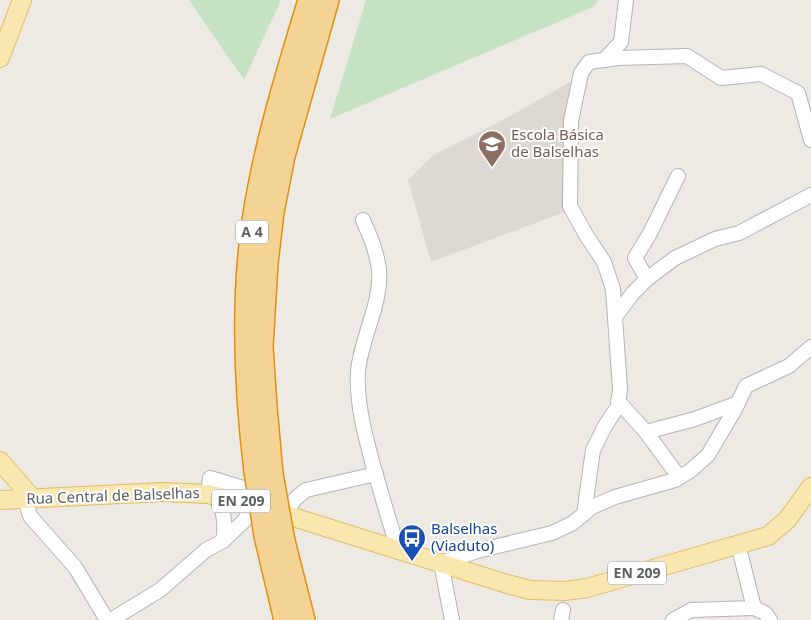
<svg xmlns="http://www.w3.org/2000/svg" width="811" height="620" font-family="'Noto Sans',sans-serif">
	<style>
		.education { fill: #ddd9d2 }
		.green { fill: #c5e3c2 }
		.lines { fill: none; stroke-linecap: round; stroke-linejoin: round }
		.minor-casing { stroke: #b1b5b8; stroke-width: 16 }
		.major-casing { stroke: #e6b864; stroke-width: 20 }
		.highway-casing { stroke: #df8f12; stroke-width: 24 }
		.minor { stroke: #fff; stroke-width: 14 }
		.major { stroke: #f8e7ae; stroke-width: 18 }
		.highway { stroke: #f4d494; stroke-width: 21 }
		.highway-bridge-casing { stroke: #df8f12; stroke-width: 24; stroke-linecap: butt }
		.highway-bridge { stroke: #f4d494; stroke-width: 21 }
		.labels { text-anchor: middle; stroke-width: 4; stroke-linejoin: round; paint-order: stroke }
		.shield { fill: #fff; stroke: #8d9092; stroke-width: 1 }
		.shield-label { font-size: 14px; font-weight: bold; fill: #5c6063 }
		.education-label { font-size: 15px; fill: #785e54; stroke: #fff; text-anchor: start }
		.street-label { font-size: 15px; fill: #5c6063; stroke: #fff }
		.transit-label { font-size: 15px; fill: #164399; stroke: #fff; text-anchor: start }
	</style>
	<rect width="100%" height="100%" fill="#edeae4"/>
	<path class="education" d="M570 82H574L564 134 565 212 431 262 408 180 432 156 503 120Z"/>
	<g class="green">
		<path d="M189 0H281L244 80Z"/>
		<path d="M366 0H599L593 7 330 119Z"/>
	</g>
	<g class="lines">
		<g class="minor-casing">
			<g id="minor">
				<path d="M604 60 621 42 626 0"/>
				<path d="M363 220C370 236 377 252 379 270 382 303 361 338 358 371 356 402 365 435 373 465 381 493 389 521 398 549"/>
				<path d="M647 279 635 258 649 235 678 176"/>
				<path d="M615 317 633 293 647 279 675 258 715 239 739 233 811 195"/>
				<path d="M618 401 646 432 679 477"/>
				<path d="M646 432 695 419 738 403"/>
				<path d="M208 494 210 478 263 494"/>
				<path d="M217 496C224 512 226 524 223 541"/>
				<path d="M25 498 30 516 75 567 107 620"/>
				<path d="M286 514 295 499 306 490 376 474"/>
				<path d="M584 514 593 450 605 426 618 406 620 389 613 289 604 262 586 235 570 206 571 121 581 73 589 62 618 58 687 56 721 78 761 74 798 93 811 140"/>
				<path d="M754 608 765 613 770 620"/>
				<path d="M111 620 160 590 206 550 223 541 244 521 249 513 248 503"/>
				<path d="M452 620 441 563 477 551 552 533 573 523 592 507 615 497 675 480 690 471 708 455 734 411 746 386 789 366 811 347"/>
				<path d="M561 620 563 610"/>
				<path d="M673 620 691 610 754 608 738 544"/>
			</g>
		</g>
		<g class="major-casing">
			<g id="major">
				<path d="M0 58 22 0"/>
				<path d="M0 461 32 498"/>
				<path d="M0 500 163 492 208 494 277 512 504 583 530 590 565 591 587 588 768 536 787 520 811 487"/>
			</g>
		</g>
		<g class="highway-casing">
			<g id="highway">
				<path d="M255 471C245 389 241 304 253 221 264 146 287 73 309 0"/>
				<path d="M272 474 266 407 262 347 267 263 273 212 284 156 328 0"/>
				<path d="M265 536 285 620"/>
				<path d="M284 541 304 620"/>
			</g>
		</g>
		<use href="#minor" class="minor"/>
		<use href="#major" class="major"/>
		<use href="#highway" class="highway"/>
		<g class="highway-bridge-casing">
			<g id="highway-bridge">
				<path d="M255 471 265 536"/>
				<path d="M272 474 284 541"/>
			</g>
		</g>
		<use href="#highway-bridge" class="highway-bridge"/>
	</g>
	<defs>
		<g id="school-pin" transform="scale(1.4375)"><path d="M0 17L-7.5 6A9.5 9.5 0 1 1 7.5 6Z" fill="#8d6e63" stroke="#fff"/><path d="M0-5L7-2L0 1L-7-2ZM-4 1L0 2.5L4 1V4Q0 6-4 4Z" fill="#fff"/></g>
		<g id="bus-pin" transform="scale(1.4375)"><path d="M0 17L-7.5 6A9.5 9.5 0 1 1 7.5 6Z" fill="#1a4fb4" stroke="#fff"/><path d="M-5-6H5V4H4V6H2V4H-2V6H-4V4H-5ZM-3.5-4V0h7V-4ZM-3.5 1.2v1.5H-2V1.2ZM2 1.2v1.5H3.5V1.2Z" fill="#fff"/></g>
	</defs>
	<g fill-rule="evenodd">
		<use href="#school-pin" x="492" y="144"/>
		<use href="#bus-pin" x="412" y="538"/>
	</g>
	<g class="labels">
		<g class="shield">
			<rect x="236" y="220.5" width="32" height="23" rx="4"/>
			<rect x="212" y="489.5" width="58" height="23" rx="4"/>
			<rect x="608" y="561.5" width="58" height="23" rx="4"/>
		</g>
		<g class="shield-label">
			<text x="252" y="237">A 4</text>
			<text x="241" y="506">EN 209</text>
			<text x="637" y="578">EN 209</text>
		</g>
		<g class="education-label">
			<text x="511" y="140">Escola Básica<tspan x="511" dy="17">de Balselhas</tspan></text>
		</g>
		<g class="street-label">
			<text transform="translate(113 496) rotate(-2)" y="5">Rua Central de Balselhas</text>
		</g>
		<g class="transit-label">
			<text x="431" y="534">Balselhas<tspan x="431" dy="17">(Viaduto)</tspan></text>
		</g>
	</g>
</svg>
